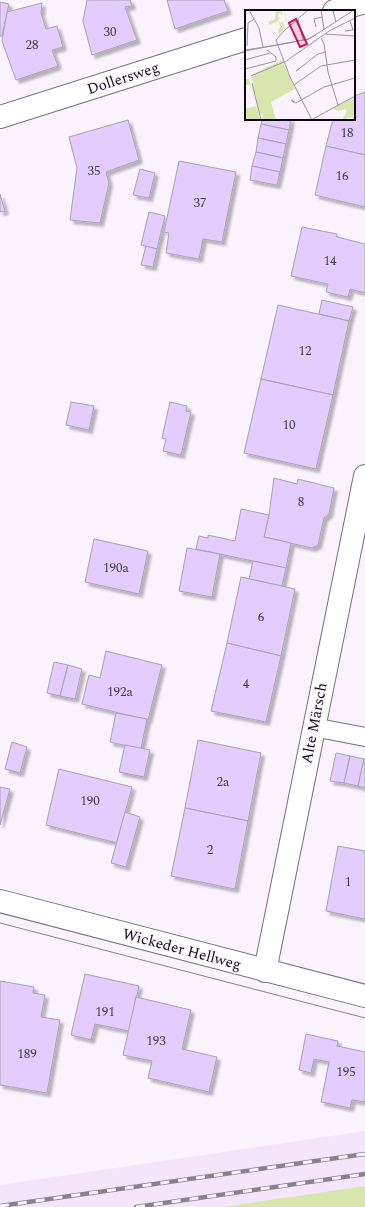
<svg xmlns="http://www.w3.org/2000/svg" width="365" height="1207" font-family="Spectral,serif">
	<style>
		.built { fill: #f4e6fa }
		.green { fill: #d8e6ae }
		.building { fill: #e2cdfe; stroke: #a8a2b0; filter: url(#shadow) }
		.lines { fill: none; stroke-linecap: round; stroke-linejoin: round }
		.service-casing { stroke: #776f7a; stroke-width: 20 }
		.minor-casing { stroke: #776f7a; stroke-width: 24 }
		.secondary-casing { stroke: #776f7a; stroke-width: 24 }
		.service { stroke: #fff; stroke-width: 18 }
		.minor { stroke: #fff; stroke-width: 22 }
		.secondary { stroke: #fff; stroke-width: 22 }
		.tram { stroke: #88838b; stroke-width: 1 }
		.rail-casing { stroke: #88838b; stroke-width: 4.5 }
		.rail { stroke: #faf2fd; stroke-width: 3; stroke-dasharray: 9; stroke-linecap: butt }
		.labels { text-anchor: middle; stroke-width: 3; stroke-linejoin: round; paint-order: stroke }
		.number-label { font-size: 13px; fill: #423b4b }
		.street-label { font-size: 15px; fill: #0d0a0f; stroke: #faf2fd }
		.inset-road { fill: none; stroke: #9b959e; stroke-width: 1 }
		.view { fill: #c2185b; fill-opacity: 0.15; stroke: #c2185b; stroke-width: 2 }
		.inset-edge { fill: none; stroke: #0d0a0f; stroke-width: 2 }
	</style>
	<defs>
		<filter id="shadow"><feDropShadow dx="3.5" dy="3.5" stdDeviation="1" flood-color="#0004"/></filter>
	</defs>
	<rect width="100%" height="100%" fill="#faf2fd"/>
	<path class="built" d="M365 1131V1186L222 1207H0V1185Z"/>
	<path class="green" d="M365 1186V1207H222Z"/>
	<g class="building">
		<path d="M87 0H130L132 6 125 7 137 40 92 55 83 21Z"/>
		<path d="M167 0H224L228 11 175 29Z"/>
		<path d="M0 2 9 4 2 36H0Z"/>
		<path d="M42 3 41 13 46 29 57 26 63 47 52 50 58 66 16 80 2 41 7 12Z"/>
		<path d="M365 92V155L326 146 333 119H354V96Z"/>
		<path d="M262 119H291L289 130 261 124Z"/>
		<path d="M128 120 139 160 106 172 109 183 100 223 70 220 77 168 69 137Z"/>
		<path d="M261 124 289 130 286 144 258 138Z"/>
		<path d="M258 138 286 144 283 158 256 152Z"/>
		<path d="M326 146 365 155V207L315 195Z"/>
		<path d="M256 152 283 158 280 172 252 166Z"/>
		<path d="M179 161 236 172 222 242 203 239 199 259 166 253 169 233 164 232Z"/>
		<path d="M252 166 280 172 277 185 250 180Z"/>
		<path d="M140 169 155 173 149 198 133 195Z"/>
		<path d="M0 194 5 211 0 212Z"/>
		<path d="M149 212 165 216 157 249 141 245Z"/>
		<path d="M302 227 337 234V237L365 244V293L350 289 348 297 326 292 328 284 291 276Z"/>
		<path d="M146 246 157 249 153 267 141 265Z"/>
		<path d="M322 300 353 307 349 321 319 314Z"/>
		<path d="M278 305 349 321 333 395 261 379Z"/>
		<path d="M261 379 333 395 316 469 244 453Z"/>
		<path d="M71 402 94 406 89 430 66 425Z"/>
		<path d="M170 402 187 406 186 411 191 412 181 455 163 451 166 439 162 438Z"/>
		<path d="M274 478 297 484 298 479 334 488 329 514 324 518 318 545 312 548 264 537 269 515Z"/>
		<path d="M241 509 269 515 264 537 291 543 286 568 196 549 199 536 208 538V535L235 541Z"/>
		<path d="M94 539 148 551 139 594 85 582Z"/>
		<path d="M187 548 220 554 212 597 179 591Z"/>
		<path d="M253 561 286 568 282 586 249 579Z"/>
		<path d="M241 577 295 589 281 656 227 643Z"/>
		<path d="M227 643 281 656 266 722 211 711Z"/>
		<path d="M106 651 162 665 148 720 82 704 89 675 100 678Z"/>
		<path d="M54 662 68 665 60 696 47 693Z"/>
		<path d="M68 665 82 669 75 699 60 696Z"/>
		<path d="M116 713 147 719 141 749 110 742Z"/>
		<path d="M198 740 261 753 248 821 185 808Z"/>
		<path d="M12 742 27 747 20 773 5 769Z"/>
		<path d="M125 745 150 750 144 777 119 772Z"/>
		<path d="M336 753 350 756 344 783 330 781Z"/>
		<path d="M350 756 364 759 358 786 344 783Z"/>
		<path d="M364 759H365V788L358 786Z"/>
		<path d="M59 769 132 787 117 843 46 825Z"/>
		<path d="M0 787 10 789 0 825Z"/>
		<path d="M185 808 248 821 235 889 171 876Z"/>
		<path d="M125 812 140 817 126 867 111 863Z"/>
		<path d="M338 846 365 851V919L326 911Z"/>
		<path d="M85 974 139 986 129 1031 95 1024 91 1040 71 1035Z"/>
		<path d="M0 981 34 987 33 993 45 995 41 1017 60 1020 47 1093 0 1085Z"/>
		<path d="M136 997 191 1010 182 1049 217 1057 209 1092 148 1078 152 1061 123 1055Z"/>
		<path d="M306 1034 338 1041 337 1046 365 1052V1102L352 1100 350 1108 321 1102 329 1062 314 1059 311 1073 299 1070Z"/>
	</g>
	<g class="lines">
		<g class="service-casing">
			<path id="service" d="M313 727 365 737"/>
		</g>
		<g class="minor-casing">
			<g id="minor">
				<path d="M0 901 365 996"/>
				<path d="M265 971 365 476"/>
			</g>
		</g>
		<g class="secondary-casing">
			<g id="secondary">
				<path d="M334 11 365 2"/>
				<path d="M0 117 246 39"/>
			</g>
		</g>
		<use href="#service" class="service"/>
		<use href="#minor" class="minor"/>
		<use href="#secondary" class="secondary"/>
		<path class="tram" d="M0 923 365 1018"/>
		<g class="rail-casing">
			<g id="rail">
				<path d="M0 1206 365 1154"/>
				<path d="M136 1207 365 1174"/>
			</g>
		</g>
		<use href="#rail" class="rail"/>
	</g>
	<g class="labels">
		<g class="number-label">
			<text x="110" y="36">30</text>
			<text x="32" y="49">28</text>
			<text x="347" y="137">18</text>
			<text x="94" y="175">35</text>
			<text x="342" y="180">16</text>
			<text x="200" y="207">37</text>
			<text x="330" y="265">14</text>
			<text x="305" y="355">12</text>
			<text x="289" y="429">10</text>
			<text x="301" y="506">8</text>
			<text x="116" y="572">190a</text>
			<text x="261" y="621">6</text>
			<text x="246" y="688">4</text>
			<text x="120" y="696">192a</text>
			<text x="223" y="786">2a</text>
			<text x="90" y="805">190</text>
			<text x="210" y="854">2</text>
			<text x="348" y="886">1</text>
			<text x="105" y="1016">191</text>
			<text x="156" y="1045">193</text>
			<text x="27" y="1058">189</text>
			<text x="346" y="1076">195</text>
		</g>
		<g class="street-label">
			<text transform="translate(123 78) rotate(-18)" y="5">Dollersweg</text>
			<text transform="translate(314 723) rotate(-79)" y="5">Alte Märsch</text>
			<text transform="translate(182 949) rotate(15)" y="5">Wickeder Hellweg</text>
		</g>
	</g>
	<g transform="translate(245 10)">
		<rect width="110" height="110" fill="#faf2fd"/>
		<path d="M31 0 37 2 38 5 34 3 33 8H38L33 9 35 13 41 11 39 0 42 11 38 12 40 19 39 20 36 13 38 20 34 24 33 20 36 17 33 11 25 15 23 12 30 9ZM37 50 50 79 26 92 31 110H16L18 105 15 104 6 67 21 61 4 66ZM0 69H4L15 110H0V99L11 96 5 75H1ZM110 87V106L97 110 102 101 100 99 93 101 88 98Z" fill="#d8e6ae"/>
		<path class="inset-road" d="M4 0 14 18 18 37M63 0 39 21 31 30 45 67 67 110M76 0 79 19M88 0 91 12M53 9 58 30M71 17 69 9 77 7M100 21 108 20 105 11M80 24 110 26M76 28 79 34 83 62 93 95M33 35 64 29 109 0M2 36 3 13 9 9M0 40 33 35M0 41 63 29 71 25M0 50 25 43M40 52 84 21 110 8M55 58 51 61 73 44 81 42M0 59 31 51V47L22 40M6 66 39 52M7 73 16 110M49 75 76 56 110 50M49 93 46 90 51 93 79 77 110 68M66 110 110 86"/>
		<path class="view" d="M51 9 62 34 55 37 44 13Z"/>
		<rect width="110" height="110" class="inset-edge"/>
	</g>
</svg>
